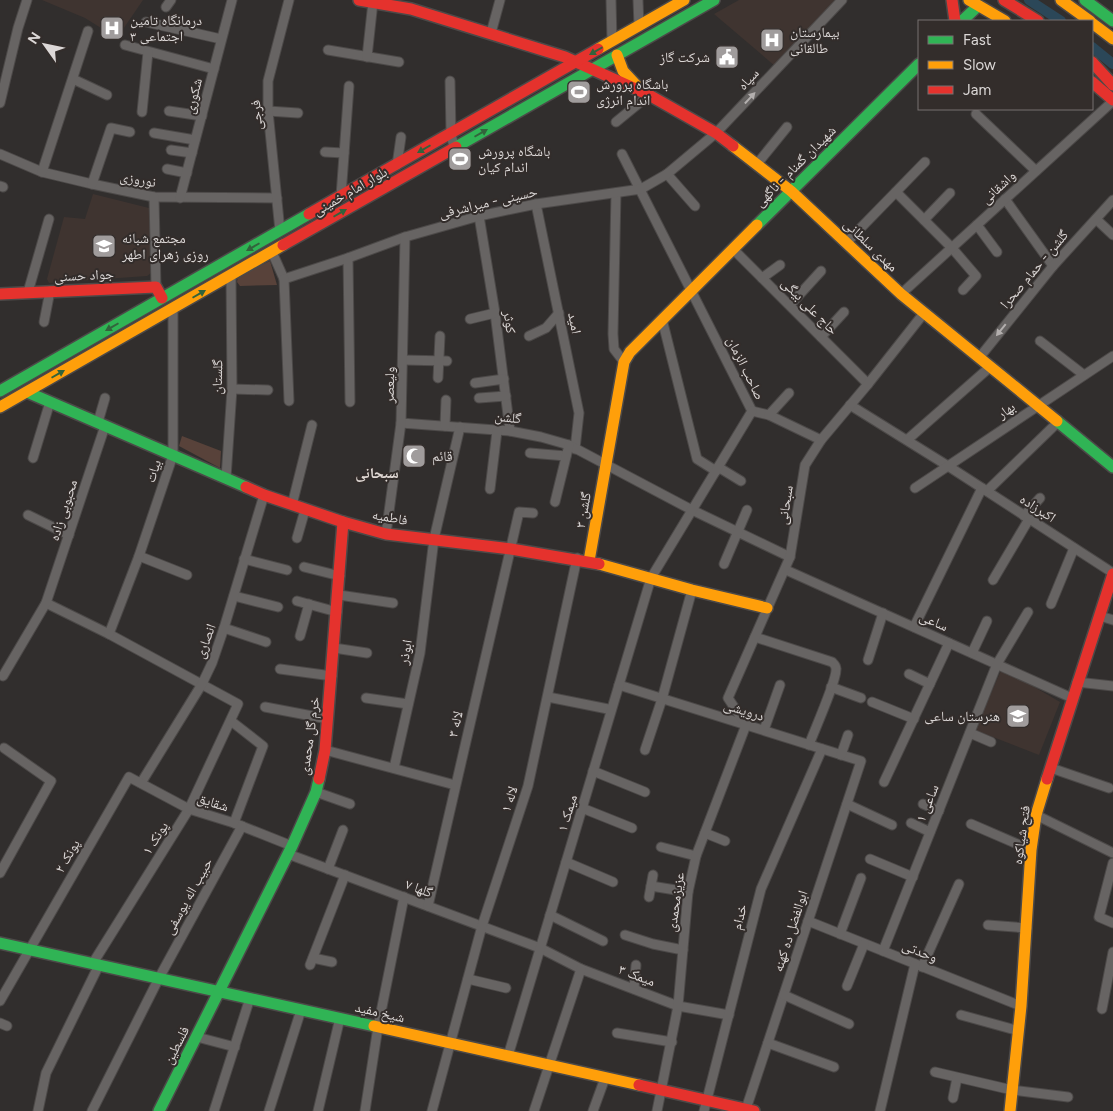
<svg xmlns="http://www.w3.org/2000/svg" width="1113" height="1111" font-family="Figtree,'Noto Naskh Arabic',sans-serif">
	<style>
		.built { fill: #3f3430 }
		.green { fill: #58423a }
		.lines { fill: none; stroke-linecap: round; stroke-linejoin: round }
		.canal { stroke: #2b4758; stroke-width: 10 }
		.street-casing { stroke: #4c4948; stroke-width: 11 }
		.fast-casing { stroke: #4c4948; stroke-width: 14 }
		.slow-casing { stroke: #4c4948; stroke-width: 14 }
		.jam-casing { stroke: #4c4948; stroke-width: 14 }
		.street { stroke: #676463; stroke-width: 9 }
		.fast { stroke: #30b455; stroke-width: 11 }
		.slow { stroke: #ff9f0a; stroke-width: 11 }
		.jam { stroke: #e5322d; stroke-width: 11 }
		.oneway { fill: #32633c }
		.oneway2 { fill: #b3afae }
		.labels { text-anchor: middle; stroke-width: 4; stroke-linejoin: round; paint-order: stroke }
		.poi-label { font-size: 14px; fill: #dcd8d7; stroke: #332d2b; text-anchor: start }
		.street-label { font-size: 14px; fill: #dcd8d7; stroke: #332d2b }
		.neighbourhood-label { font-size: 15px; font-weight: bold; fill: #dfd7d3; stroke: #332d2b }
	</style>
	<rect width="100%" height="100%" fill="#312e2d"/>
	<g class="built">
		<path d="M42 0H143L117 38 85 18Z"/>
		<path d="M739 0H838L775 66 714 14Z"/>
		<path d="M93 194 149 208 151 210V273L147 276 49 283 47 279 64 217 85 219Z"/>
		<path d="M1002 668 1060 702 1039 755 975 730Z"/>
	</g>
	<g class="green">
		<path d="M270 261 277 285 240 286 237 282 238 276Z"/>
		<path d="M182 436 221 451 220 468 179 446Z"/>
	</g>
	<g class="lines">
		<g class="canal">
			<path d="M1029 0 1061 21"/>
			<path d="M1092 47 1113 64"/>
		</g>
		<g class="street-casing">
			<g id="street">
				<path d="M611 0 612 41"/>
				<path d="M638 0 639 26"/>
				<path d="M166 7 171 0"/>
				<path d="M146 22 221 39"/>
				<path d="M491 33 500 0"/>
				<path d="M125 45 214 69"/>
				<path d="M328 50 399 62"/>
				<path d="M367 57 373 2"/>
				<path d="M73 79 107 95"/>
				<path d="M450 81 451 133 454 148"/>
				<path d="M0 103 18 28 27 0"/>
				<path d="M169 111 202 116"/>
				<path d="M268 111 298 113"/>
				<path d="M142 112 148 52"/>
				<path d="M976 114 1036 171"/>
				<path d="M616 122 649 95"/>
				<path d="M154 133 195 140"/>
				<path d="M171 150 192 153"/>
				<path d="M325 152 344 153"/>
				<path d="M0 154 42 172 92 184 154 197 277 198"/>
				<path d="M622 154 752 411"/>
				<path d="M757 164 787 127"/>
				<path d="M397 165 401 137"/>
				<path d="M167 169 187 173"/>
				<path d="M42 172 88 31"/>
				<path d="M667 174 695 206"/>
				<path d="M92 184 111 128 130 132"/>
				<path d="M0 186 3 187"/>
				<path d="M896 192 952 248 976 276 963 290"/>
				<path d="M616 193 613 334 614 349 624 362"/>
				<path d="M341 196 349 86"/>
				<path d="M154 197 156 287"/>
				<path d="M180 198 232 0"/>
				<path d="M1005 199 1053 266"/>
				<path d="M536 204 579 413 575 449"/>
				<path d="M479 216 495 313 510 431"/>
				<path d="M1096 219 1113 235"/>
				<path d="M924 220 950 193"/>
				<path d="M977 225 997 252"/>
				<path d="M280 231 268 111V81L289 0"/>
				<path d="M847 242 925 162"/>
				<path d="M733 249 868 384"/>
				<path d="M272 252 284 279 348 258 405 237 479 216 536 204 641 189 667 174 716 133 842 0"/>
				<path d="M348 258 350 402"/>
				<path d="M762 278 780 265"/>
				<path d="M284 279 289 401"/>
				<path d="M28 292 49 219"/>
				<path d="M901 294 1113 101"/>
				<path d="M790 305 821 271"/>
				<path d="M470 319 495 313"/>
				<path d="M662 319 697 459 716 471"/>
				<path d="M44 322 50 291"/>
				<path d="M529 336 546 328 559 313"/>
				<path d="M821 337 844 312"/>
				<path d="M1040 341 1084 375"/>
				<path d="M979 358 1053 266 1113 200"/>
				<path d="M403 360 447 361"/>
				<path d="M438 378 440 336"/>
				<path d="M475 383 504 379"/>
				<path d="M232 389 268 390"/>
				<path d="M479 398 506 396"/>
				<path d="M850 405 948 466 1113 573"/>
				<path d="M752 411 769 415 821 440"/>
				<path d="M769 415 789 393"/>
				<path d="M98 422 105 398"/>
				<path d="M401 423 510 431 541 437 569 445 692 510 790 557"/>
				<path d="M445 426 446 400"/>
				<path d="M907 440 990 367"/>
				<path d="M530 453 566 456"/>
				<path d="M33 458 50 402"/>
				<path d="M718 467 741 481"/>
				<path d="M226 478 232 389 231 276"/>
				<path d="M915 488 1113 356"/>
				<path d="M490 489 497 431"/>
				<path d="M987 491 1058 422"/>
				<path d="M555 502 569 445"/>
				<path d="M292 505 312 425"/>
				<path d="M28 515 69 535"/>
				<path d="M1024 516 1040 498"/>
				<path d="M386 534 401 423 405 237"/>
				<path d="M297 538 305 510"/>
				<path d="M139 556 187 575"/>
				<path d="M244 559 287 570"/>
				<path d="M724 564 747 510"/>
				<path d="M304 567 340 576"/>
				<path d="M786 570 1072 698"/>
				<path d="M993 580 1029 519"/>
				<path d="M339 595 393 603"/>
				<path d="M234 596 278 607"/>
				<path d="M297 601 337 612"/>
				<path d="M46 603 109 634 238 704 189 809 93 963"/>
				<path d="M1051 604 1074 548"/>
				<path d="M1100 616 1113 620"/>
				<path d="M914 627 982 488"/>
				<path d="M224 628 266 642"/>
				<path d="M109 634 139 556 173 455V308"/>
				<path d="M300 636 309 604"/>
				<path d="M755 637 832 662C834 664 836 665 836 669 837 680 814 731 809 745"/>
				<path d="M334 648 367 653"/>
				<path d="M972 653 987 621"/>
				<path d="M868 660 883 613"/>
				<path d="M280 669 332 676"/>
				<path d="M909 674 930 684"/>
				<path d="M3 676 46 603 105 426"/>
				<path d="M1077 682 1113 686"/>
				<path d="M619 685 861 761 746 1109"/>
				<path d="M831 687 861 698"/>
				<path d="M548 697 608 709"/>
				<path d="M366 698 408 704"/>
				<path d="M872 702 914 719"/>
				<path d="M265 707 328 719"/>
				<path d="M231 721 263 746 234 823"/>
				<path d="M764 730 780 685"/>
				<path d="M970 733 991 742"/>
				<path d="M325 750 455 785"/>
				<path d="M645 750 662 699 692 590"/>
				<path d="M841 755 848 735"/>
				<path d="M394 768 420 653 434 539 460 427"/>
				<path d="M1051 768 1109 788"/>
				<path d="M593 771 645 792"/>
				<path d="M884 782 949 643"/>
				<path d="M141 783 202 684 212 663 224 628 264 495"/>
				<path d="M316 792 350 804"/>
				<path d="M847 804 892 825"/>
				<path d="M923 804 939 811"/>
				<path d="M582 808 632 828"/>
				<path d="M1036 815 1113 853"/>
				<path d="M911 823 930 832"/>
				<path d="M971 824 1031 850"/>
				<path d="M705 833 725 841"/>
				<path d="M661 847 696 856"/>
				<path d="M288 854 540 948 581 969 678 1006 729 1015"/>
				<path d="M870 859 913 877"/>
				<path d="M566 862 613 882"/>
				<path d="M1113 863 1099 917 1113 923"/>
				<path d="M328 869 343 830"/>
				<path d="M0 873 51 781 4 748"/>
				<path d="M651 886 688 892"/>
				<path d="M649 897 653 875"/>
				<path d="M428 906 519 512 533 513"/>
				<path d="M550 915 603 941"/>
				<path d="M808 921 1021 1006"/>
				<path d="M988 925 1027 928"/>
				<path d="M840 934 861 878"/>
				<path d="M625 935 653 944 683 950"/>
				<path d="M883 951 997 664 1028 612"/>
				<path d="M313 958 332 962"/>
				<path d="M310 965 345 875"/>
				<path d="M922 967 959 884"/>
				<path d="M468 979 506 988"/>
				<path d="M847 986 864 944"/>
				<path d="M634 989 636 965"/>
				<path d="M784 995 849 1024"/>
				<path d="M0 1001 129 777 189 809 234 823 292 846"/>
				<path d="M1102 1009 1113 952"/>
				<path d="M961 1015 1019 1031"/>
				<path d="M0 1023 7 1026"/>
				<path d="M617 1033 672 1042"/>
				<path d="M197 1037 235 1047"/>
				<path d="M768 1043 834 1067"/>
				<path d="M508 1056 651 578 752 411"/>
				<path d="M935 1072 1012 1090 1068 1097"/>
				<path d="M953 1098 957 1078"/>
				<path d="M38 1111 46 1073 99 965"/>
				<path d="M92 1111 159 978 242 826"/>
				<path d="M214 1111 250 998"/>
				<path d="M269 1111 301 1010"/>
				<path d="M318 1111 340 1018"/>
				<path d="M365 1111 378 1027 404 897"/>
				<path d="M432 1111 482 926 528 786 577 558"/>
				<path d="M534 1111 581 969"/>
				<path d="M593 1111 605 1078"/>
				<path d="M657 1111 678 1006 688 892 696 856 746 725 728 698 790 557 805 465 821 440 868 384 924 313"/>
				<path d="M704 1111 761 889 822 749"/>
				<path d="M880 1111 915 964"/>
			</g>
		</g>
		<g class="fast-casing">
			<g id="fast">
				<path d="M1085 0 1113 21"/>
				<path d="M962 21 978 6"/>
				<path d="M456 147 714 0"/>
				<path d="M757 225 919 64"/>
				<path d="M0 391 309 214"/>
				<path d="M27 392 246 487"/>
				<path d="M1057 421 1113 467"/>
				<path d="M0 943 374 1026"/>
				<path d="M159 1111 292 846 316 792 319 779"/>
			</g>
		</g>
		<g class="slow-casing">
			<g id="slow">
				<path d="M969 0 1005 21"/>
				<path d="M1061 0 1090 21"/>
				<path d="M1092 23 1113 39"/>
				<path d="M598 49 684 0"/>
				<path d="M617 55 623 71 637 86"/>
				<path d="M733 146 791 191 901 294 1057 421"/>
				<path d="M0 407 283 245"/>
				<path d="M589 561 624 362 630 352 757 225"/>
				<path d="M599 564 692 590 767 608"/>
				<path d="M374 1026 639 1085"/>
				<path d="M1010 1111 1021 1006 1031 850 1036 815 1047 779"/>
			</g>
		</g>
		<g class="jam-casing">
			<g id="jam">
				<path d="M359 0 411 9 565 57 649 95 716 133 733 146"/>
				<path d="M952 0 955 21"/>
				<path d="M1004 0 1038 21"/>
				<path d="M1092 62 1113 85"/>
				<path d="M1092 82 1113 100"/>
				<path d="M309 214 598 49"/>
				<path d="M283 245 456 147"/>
				<path d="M0 294 156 287 162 298"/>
				<path d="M246 487 264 495 343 522 386 534 511 549 599 564"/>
				<path d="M319 779 325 750 343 522"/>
				<path d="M1047 779 1113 574"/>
				<path d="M639 1085 754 1111"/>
			</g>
		</g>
		<use href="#street" class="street"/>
		<use href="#fast" class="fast"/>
		<use href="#slow" class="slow"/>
		<use href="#jam" class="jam"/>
	</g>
	<defs><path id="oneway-solid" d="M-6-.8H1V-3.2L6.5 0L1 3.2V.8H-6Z" transform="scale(1.25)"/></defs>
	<g class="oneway">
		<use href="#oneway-solid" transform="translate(596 51) rotate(150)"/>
		<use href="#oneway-solid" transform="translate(481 133) rotate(-30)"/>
		<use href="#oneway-solid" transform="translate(424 149) rotate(150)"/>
		<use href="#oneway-solid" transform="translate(340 213) rotate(-30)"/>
		<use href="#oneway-solid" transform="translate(253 247) rotate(150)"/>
		<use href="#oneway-solid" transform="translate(199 294) rotate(-30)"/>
		<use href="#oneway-solid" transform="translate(112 327) rotate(150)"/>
		<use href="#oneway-solid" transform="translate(58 374) rotate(-30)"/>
	</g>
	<g class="oneway2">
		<use href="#oneway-solid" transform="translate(750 98) rotate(-47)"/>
		<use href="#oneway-solid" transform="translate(1001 330) rotate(129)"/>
	</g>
	<defs>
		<g id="hospital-square" transform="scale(1.25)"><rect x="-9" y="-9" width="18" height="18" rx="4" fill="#a09c9c" stroke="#332d2b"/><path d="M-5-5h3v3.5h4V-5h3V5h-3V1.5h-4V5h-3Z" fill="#fff"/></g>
		<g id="civic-square" transform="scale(1.25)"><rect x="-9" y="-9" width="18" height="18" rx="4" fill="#a09c9c" stroke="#332d2b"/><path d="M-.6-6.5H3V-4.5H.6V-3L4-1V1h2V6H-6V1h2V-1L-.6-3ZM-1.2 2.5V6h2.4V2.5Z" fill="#fff"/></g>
		<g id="stadium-square" transform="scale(1.25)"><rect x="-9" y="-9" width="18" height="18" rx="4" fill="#a09c9c" stroke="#332d2b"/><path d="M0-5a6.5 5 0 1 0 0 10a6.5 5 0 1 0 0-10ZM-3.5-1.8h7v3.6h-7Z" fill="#fff"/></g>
		<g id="school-square" transform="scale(1.25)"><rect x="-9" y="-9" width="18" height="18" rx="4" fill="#a09c9c" stroke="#332d2b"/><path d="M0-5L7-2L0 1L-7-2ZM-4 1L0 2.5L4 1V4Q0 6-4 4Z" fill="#fff"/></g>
		<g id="mosque-square" transform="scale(1.25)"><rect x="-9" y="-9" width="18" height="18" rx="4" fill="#a09c9c" stroke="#332d2b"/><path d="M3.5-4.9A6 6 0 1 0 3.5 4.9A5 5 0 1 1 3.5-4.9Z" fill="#fff"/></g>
	</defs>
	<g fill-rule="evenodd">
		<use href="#hospital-square" x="112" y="28"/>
		<use href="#hospital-square" x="772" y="40"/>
		<use href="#civic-square" x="727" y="57"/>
		<use href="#stadium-square" x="579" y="92"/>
		<use href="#stadium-square" x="460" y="159"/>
		<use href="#school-square" x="104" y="246"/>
		<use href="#mosque-square" x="414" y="456"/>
		<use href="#school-square" x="1018" y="716"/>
	</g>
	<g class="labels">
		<g class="poi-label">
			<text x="130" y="25">درمانگاه تامین<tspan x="130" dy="16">اجتماعی ۳</tspan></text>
			<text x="790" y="37">بیمارستان<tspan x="790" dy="16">طالقانی</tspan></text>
			<text x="710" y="62" text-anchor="end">شرکت گاز</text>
			<text x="596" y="89">باشگاه پرورش<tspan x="596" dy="16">اندام انرژی</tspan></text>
			<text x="478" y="156">باشگاه پرورش<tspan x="478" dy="16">اندام کیان</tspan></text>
			<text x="122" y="243">مجتمع شبانه<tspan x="122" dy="16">روزی زهرای اطهر</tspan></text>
			<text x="432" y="461">قائم</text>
			<text x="1000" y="721" text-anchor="end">هنرستان ساعی</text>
		</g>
		<g class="street-label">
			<text transform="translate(748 79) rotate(-47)" y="5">سپاه</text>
			<text transform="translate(193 96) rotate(-76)" y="5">شکوری</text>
			<text transform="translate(256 115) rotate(-94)" y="5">فرجی</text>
			<text transform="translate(795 166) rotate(-45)" y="5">شهیدان گمنام - ناگهی</text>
			<text transform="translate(138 179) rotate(10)" y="5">نوروزی</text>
			<text transform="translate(998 187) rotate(-43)" y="5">واشقانی</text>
			<text transform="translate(350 191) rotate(-30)" y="5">بلوار امام خمینی</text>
			<text transform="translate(488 202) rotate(-13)" y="5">حسینی - میراشرفی</text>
			<text transform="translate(871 245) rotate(44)" y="5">مهدی سلطانی</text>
			<text transform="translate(1034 269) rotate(-50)" y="5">گلشن - حمام صحرا</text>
			<text transform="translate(84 275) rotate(-3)" y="5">جواد حسنی</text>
			<text transform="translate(810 306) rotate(45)" y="5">حاج علی بیگی</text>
			<text transform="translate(510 322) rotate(82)" y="5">کوثر</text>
			<text transform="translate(575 323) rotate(79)" y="5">امید</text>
			<text transform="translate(746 368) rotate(64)" y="5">صاحب الزمان</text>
			<text transform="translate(217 377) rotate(-89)" y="5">گلستان</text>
			<text transform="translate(389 385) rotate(-89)" y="5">ولیعصر</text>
			<text transform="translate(1006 410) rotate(-34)" y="5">بهار</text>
			<text transform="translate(508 417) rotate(6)" y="5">گلشن</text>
			<text transform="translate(153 471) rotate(-72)" y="5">بیات</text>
			<text transform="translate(785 505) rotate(-81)" y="5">سبحانی</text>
			<text transform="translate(1038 508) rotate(33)" y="5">اکبرزاده</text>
			<text transform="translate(63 510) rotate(-72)" y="5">محبوبی زاده</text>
			<text transform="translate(583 510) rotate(-80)" y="5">گلشن ۳</text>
			<text transform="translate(390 517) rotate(10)" y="5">فاطمیه</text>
			<text transform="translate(934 621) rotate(24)" y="5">ساعی</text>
			<text transform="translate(205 641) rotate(-70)" y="5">انصاری</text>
			<text transform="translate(405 652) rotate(-80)" y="5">ابوذر</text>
			<text transform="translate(744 710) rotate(17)" y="5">درویشی</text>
			<text transform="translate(455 724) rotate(-77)" y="5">لاله ۳</text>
			<text transform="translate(309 736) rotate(-82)" y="5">خرم گل محمدی</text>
			<text transform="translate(509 799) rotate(-72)" y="5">لاله ۱</text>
			<text transform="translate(213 802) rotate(18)" y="5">شقایق</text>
			<text transform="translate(927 803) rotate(-68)" y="5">ساعی ۱</text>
			<text transform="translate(567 813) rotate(-73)" y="5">میمک ۱</text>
			<text transform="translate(1021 835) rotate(-82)" y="5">فتح شیاکوه</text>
			<text transform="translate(155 838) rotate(-58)" y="5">پونک ۱</text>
			<text transform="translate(67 856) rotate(-60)" y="5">پونک ۲</text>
			<text transform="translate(419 888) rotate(21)" y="5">گلها ۷</text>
			<text transform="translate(188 896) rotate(-61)" y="5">حبیب اله یوسفی</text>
			<text transform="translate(675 902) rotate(-82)" y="5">عزیزمحمدی</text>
			<text transform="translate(739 917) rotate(-76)" y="5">خدام</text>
			<text transform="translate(790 931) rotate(-72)" y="5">ابوالفضل ده کهنه</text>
			<text transform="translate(920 951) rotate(22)" y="5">وحدتی</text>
			<text transform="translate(637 975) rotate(21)" y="5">میمک ۳</text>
			<text transform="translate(380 1012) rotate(13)" y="5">شیخ مفید</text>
			<text transform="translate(176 1045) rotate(-63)" y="5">فلسطین</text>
		</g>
		<g class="neighbourhood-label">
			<text x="377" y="478">سبحانی</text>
		</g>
	</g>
	<rect x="918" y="20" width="175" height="90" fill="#332d2b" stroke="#777170"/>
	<rect x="928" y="36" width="25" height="8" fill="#30b455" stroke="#777170"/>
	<text x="963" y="45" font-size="15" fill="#dcd8d7">Fast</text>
	<rect x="928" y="61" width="25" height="8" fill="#ff9f0a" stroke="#777170"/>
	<text x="963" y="70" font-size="15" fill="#dcd8d7">Slow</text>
	<rect x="928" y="86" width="25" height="8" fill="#e5322d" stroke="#777170"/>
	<text x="963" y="95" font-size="15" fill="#dcd8d7">Jam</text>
	<g transform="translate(45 45) rotate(303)" stroke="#332d2b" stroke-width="4" paint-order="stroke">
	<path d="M0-4L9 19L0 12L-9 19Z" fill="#dcd8d7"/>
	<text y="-8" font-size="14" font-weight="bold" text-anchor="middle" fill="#dcd8d7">N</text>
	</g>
</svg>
